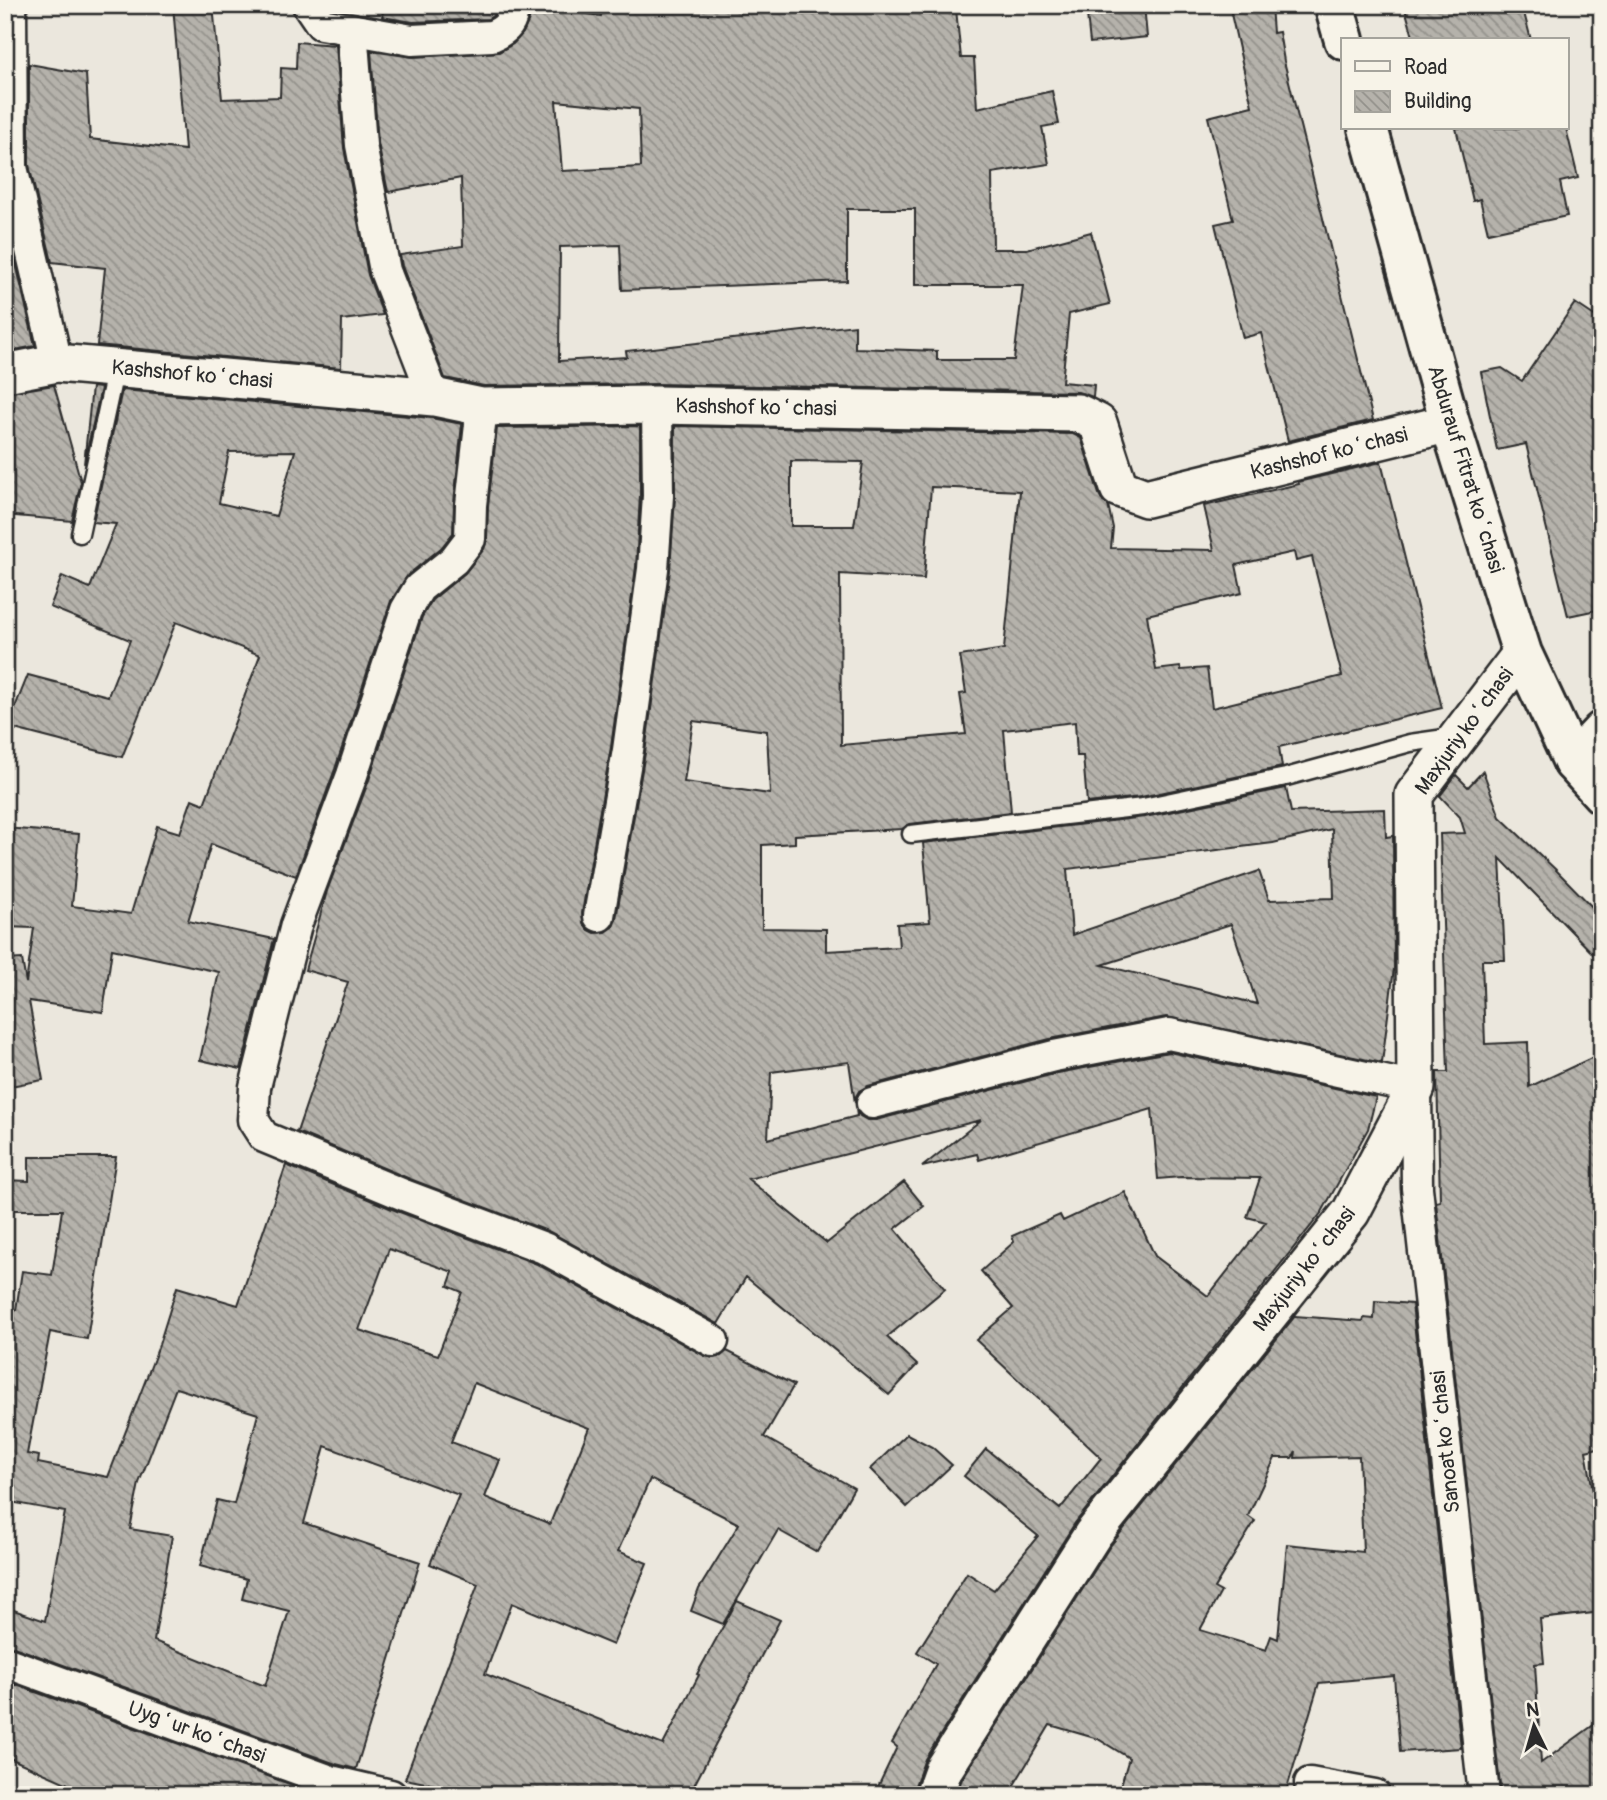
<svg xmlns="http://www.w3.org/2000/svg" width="1607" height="1800" font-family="Pangolin,sans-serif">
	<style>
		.building { fill: url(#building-back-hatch); stroke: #2b2b2b; stroke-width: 2; fill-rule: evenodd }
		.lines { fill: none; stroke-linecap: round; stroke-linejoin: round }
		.service-casing { stroke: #2b2b2b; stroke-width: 21 }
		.minor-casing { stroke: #2b2b2b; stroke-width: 35 }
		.tertiary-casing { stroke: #2b2b2b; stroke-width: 42 }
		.secondary-casing { stroke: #2b2b2b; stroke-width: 44 }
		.service { stroke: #f7f3e8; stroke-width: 16 }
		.minor { stroke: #f7f3e8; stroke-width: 30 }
		.tertiary { stroke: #f7f3e8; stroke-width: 37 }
		.secondary { stroke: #f7f3e8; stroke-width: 38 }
		.labels { text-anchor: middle; stroke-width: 6; stroke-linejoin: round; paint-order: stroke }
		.street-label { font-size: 21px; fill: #2b2b2b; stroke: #f7f3e8 }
	</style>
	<defs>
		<pattern id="building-back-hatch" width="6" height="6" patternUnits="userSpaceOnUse" patternTransform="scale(1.75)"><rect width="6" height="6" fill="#b5b2ab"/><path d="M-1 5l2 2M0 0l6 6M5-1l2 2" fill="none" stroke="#93918b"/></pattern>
	</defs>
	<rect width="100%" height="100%" fill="#ebe7dd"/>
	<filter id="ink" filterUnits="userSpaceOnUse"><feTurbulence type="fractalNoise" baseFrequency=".0143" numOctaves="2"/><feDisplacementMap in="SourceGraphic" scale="14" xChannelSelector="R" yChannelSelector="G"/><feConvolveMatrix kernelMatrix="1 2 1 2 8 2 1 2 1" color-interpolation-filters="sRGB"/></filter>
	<g filter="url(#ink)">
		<g class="building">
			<path d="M173 5H213L222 99 280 97 281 68 296 69 297 42 336 45 344 148 368 275 383 315 342 320 341 368 97 345 105 268 52 262 29 165V64L86 74 90 139 185 150Z"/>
			<path d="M384 5H496L494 15 488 19 413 22 382 17Z"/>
			<path d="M531 5 601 16 603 5H919V13L956 9 961 58H974L977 108 1052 91 1059 124 1042 127 1049 164 992 173 993 249H1027L1091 232 1110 304 1069 314 1062 382 1094 385 1093 397 1078 392 657 384 484 386 445 378 402 266 400 255 463 246 461 178 388 192 378 143 371 51 413 57 499 52 513 44 523 33 529 20ZM556 101 639 109 641 167 562 171ZM847 209H915V285H1023L1014 360H937V351L855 348V325L626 351 627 357 559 361 560 247 620 245 622 290 847 281Z"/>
			<path d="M1086 5H1144L1147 37 1090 43Z"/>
			<path d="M1229 5H1271L1273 33 1279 32 1284 61 1373 420 1288 441 1261 333 1243 338 1215 224 1233 220 1208 117 1252 106Z"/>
			<path d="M1404 5H1522L1531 40H1414Z"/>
			<path d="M1456 128H1566L1578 178 1560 182 1567 216 1488 233 1480 199 1473 201Z"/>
			<path d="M5 216 35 346 5 352Z"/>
			<path d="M1575 303 1602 321V609L1568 616 1526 444 1497 450 1481 372 1502 368 1522 381Z"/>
			<path d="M54 385 81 482 72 521 5 515V393Z"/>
			<path d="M92 387 101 388 84 464Z"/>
			<path d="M122 390 431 418 462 424 454 503 453 533 441 548 408 575 391 601 335 769 296 876 211 844 188 921 274 939 241 1069 200 1060 219 972 112 949 103 1012 29 1001 43 1080 5 1087V960L22 959 26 983 34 928 5 927V828L79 834 72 906 131 914 157 826 180 833 192 799 204 804 260 655 176 622 122 757 7 727 28 675 108 696 130 640 50 607 62 576 90 588 116 524 93 522ZM295 451 276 516 219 503 229 452Z"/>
			<path d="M640 426V495L636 567 611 747 582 913 583 923 587 929 595 933 606 932 613 927 616 919 645 753 670 570 675 497V426L1073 434 1081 438 1099 494 1103 502 1108 505 1113 528 1111 548 1214 550 1204 506 1299 484 1298 482 1381 462 1442 708 1279 747 1282 767 1141 797 1087 803 1083 756H1077L1075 722 1004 730 1011 812 910 824 902 829 795 835V843L762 845V928L826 929V951L899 947 897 924 930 922 923 843 1145 817 1286 788 1291 812 1385 809 1386 837 1393 836 1394 968 1382 1063 1166 1017 1050 1039 868 1086 859 1091 855 1098V1103L849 1062 771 1072 768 1139 857 1116 856 1109 860 1116 867 1120H876L1058 1073 1169 1052 1376 1097 1368 1129 1322 1212 1075 1523 925 1759 914 1788V1795H874L897 1747 892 1743 936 1664 917 1652 967 1573 994 1590 1038 1536 964 1476 986 1449 1060 1509 1101 1458 976 1340 1013 1308 981 1271 1014 1242 1012 1236 1060 1215 1063 1221 1125 1192 1155 1256 1208 1296 1266 1222 1247 1217 1260 1178 1181 1177 1158 1179 1152 1109 979 1160 977 1154 922 1167 981 1120 748 1179 827 1243 904 1182 924 1206 895 1229 945 1289 887 1337 917 1365 889 1395 746 1277 718 1324 550 1232 410 1179 297 1132 348 982 305 970 327 891 369 780 422 617 432 600 465 573 484 549 487 540 488 506 497 428ZM791 461 863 462 854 526H791ZM931 487 1020 491 1004 649 960 656 966 693 960 694 966 734 841 745 840 574 924 579ZM1294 552 1296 561 1312 557 1342 676 1212 708 1207 668 1181 670 1180 667 1156 670 1147 615 1242 593 1236 565ZM693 721 767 731 770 794 684 782ZM1332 829 1334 898 1269 900 1259 871 1072 935 1067 869 1273 843ZM1231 924 1257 1004 1102 965Z"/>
			<path d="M1483 771 1500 817 1556 870 1602 917V963L1500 858 1505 960H1482L1485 1044 1528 1042 1529 1087 1602 1053V1447L1586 1451 1602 1542V1612L1540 1619 1544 1663 1535 1664 1541 1763 1602 1719V1795H1501L1436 1202 1440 1201 1437 1072H1448L1440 834 1465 833 1460 817 1440 796 1456 775 1468 787Z"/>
			<path d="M29 1157H116L87 1339 50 1332 27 1454 39 1456 38 1463 108 1477 158 1348 177 1287 238 1305 286 1165 397 1211 537 1264 705 1356 714 1358 721 1356 727 1351 794 1385 764 1437 854 1488 817 1552 778 1530 723 1624 691 1611 699 1589 739 1524 650 1479 618 1551 647 1563 613 1645 512 1603 485 1674 663 1745 699 1675 697 1674 737 1601 780 1620 689 1795H476L466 1791 405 1779 478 1584 430 1564 459 1495 325 1446 304 1523 420 1562 356 1769 336 1764 11 1646 5 1645V1607L45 1621 65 1512 5 1501V1308L16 1310 22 1271 52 1275 62 1210H5V1180L29 1181ZM389 1249 453 1272 448 1286 462 1292 438 1355 359 1330ZM474 1383 589 1428 550 1524 485 1497 500 1460 451 1442ZM176 1388 258 1414 234 1504 217 1500 200 1566 247 1579 242 1599 289 1611 265 1686 154 1641 172 1536 130 1529 139 1483Z"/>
			<path d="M1375 1301 1412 1304 1461 1748 1400 1752 1394 1676 1319 1683 1285 1795H1118L1129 1758 1098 1739 1050 1725 1008 1795H956L962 1779 1110 1546 1295 1316 1363 1321 1364 1318 1374 1319ZM1296 1451 1295 1458 1359 1456 1363 1552 1287 1544 1278 1639 1271 1636 1266 1650 1200 1630 1221 1592 1214 1588 1255 1521 1248 1516 1275 1458H1292Z"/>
			<path d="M907 1434 932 1447 952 1465 907 1507 870 1469Z"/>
			<path d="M5 1681 317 1794V1795H93L5 1756Z"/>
		</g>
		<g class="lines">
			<g class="service-casing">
				<g id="service">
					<path d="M80 534 116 367"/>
					<path d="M911 834 1143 807 1286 777 1410 743 1452 737"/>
				</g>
			</g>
			<g class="minor-casing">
				<g id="minor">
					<path d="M11 5 12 167 57 363"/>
					<path d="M308 5 321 24 412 40 492 36C508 29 512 23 514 5"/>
					<path d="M352 29 361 145 385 271 434 397"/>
					<path d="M482 407 471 505 470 539 454 560 419 588 406 610 352 775 296 925 255 1087 253 1120 264 1137 404 1195 544 1248 713 1341"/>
					<path d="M599 916 628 750 653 569 658 496 657 405"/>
					<path d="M872 1103 1054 1056 1169 1034 1416 1088 1417 1188 1484 1795"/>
					<path d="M5 1662 331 1781 391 1795"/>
					<path d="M1310 1783 1375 1795"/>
				</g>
			</g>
			<g class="tertiary-casing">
				<g id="tertiary">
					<path d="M5 373 57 363 434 397 482 407 657 405 1078 413 1098 423 1119 488 1146 498 1450 423"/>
					<path d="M934 1795 943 1770 1093 1534 1351 1212 1416 1088 1414 795 1522 653"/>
				</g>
			</g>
			<g class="secondary-casing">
				<g id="secondary">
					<path d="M1334 5 1344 40"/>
					<path d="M1368 128 1450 423 1522 653 1573 762 1602 794"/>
					<path d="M1573 762 1602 731"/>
				</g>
			</g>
			<use href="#service" class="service"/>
			<use href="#minor" class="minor"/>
			<use href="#tertiary" class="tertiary"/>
			<use href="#secondary" class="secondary"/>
		</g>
	</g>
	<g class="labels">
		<g class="street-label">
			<text transform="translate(192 374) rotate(5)" y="7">Kashshof koʻchasi</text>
			<text transform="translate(756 407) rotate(1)" y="7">Kashshof koʻchasi</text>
			<text transform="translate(1329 453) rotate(-14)" y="7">Kashshof koʻchasi</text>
			<text transform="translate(1466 469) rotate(73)" y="7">Abdurauf Fitrat koʻchasi</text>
			<text transform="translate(1464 731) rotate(-54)" y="7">Maxjuriy koʻchasi</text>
			<text transform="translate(1304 1269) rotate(-52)" y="7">Maxjuriy koʻchasi</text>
			<text transform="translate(1445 1442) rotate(-96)" y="7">Sanoat koʻchasi</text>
			<text transform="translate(197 1732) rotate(20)" y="7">Uygʻur koʻchasi</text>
		</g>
	</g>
	<rect width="1607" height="1800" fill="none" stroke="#f7f3e8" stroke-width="28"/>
	<rect x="14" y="14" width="1579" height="1772" fill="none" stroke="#2b2b2b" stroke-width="2.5" filter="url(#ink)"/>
	<rect x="1341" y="38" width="228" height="91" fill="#f7f3e8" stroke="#a5a39c" stroke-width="2"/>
	<rect x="1355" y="61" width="35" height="10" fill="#f7f3e8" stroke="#a5a39c" stroke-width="2"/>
	<text x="1404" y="74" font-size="21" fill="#2b2b2b">Road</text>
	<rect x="1355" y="91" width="35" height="21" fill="url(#building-back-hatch)" stroke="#a5a39c" stroke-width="2"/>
	<text x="1404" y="108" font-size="21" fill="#2b2b2b">Building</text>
	<g transform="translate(1534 1726) rotate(355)" stroke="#f7f3e8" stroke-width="5" paint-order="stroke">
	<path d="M0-5L12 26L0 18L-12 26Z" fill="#2b2b2b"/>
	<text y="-10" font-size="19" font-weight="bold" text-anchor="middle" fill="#2b2b2b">N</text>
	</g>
</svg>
